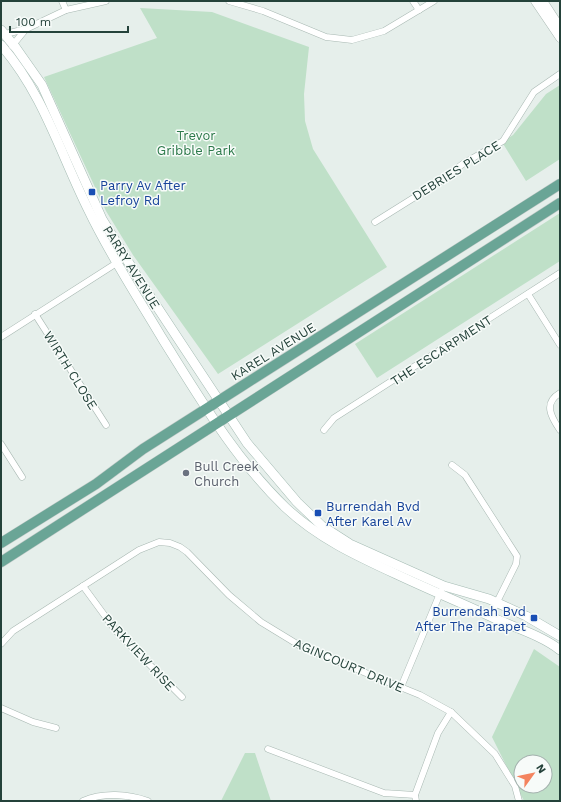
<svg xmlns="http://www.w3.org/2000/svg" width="561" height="802" font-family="'Work Sans',sans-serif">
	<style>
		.green { fill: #bfe0c8; fill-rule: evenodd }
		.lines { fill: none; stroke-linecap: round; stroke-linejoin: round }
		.minor-casing { stroke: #a8b8b2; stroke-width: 7 }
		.tertiary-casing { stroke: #a8b8b2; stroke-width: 9 }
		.secondary-casing { stroke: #a4bbb3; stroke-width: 10 }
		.primary-casing { stroke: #c2cac8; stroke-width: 11 }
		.minor { stroke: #fff; stroke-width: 6 }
		.tertiary { stroke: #fff; stroke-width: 8 }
		.secondary { stroke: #fff; stroke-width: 9 }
		.primary { stroke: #6aa596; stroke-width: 10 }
		.transit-dot { fill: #1a4fb4; stroke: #f7fbf9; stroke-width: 1.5 }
		.worship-dot { fill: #6b7280; stroke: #f7fbf9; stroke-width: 1.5 }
		.labels { text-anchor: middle; stroke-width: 3; stroke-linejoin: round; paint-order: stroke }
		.park-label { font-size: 13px; fill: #2d7a4b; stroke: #f7fbf9 }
		.street-label { font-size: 13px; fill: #24423a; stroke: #f7fbf9 }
		.transit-label { font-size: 13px; fill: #164399; stroke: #f7fbf9; text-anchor: start }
		.worship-label { font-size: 13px; fill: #5b616d; stroke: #f7fbf9; text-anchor: start }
	</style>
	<rect width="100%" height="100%" fill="#e6efeb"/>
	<g class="green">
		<path d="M140 8 212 12 309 47 304 94 305 121 313 149 387 267 218 374 133 255 106 211 44 77 157 38Z"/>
		<path d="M560 85V159L526 181 502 142 513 135 546 94Z"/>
		<path d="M560 213V261L377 378 355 344Z"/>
		<path d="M534 649 560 667V801H524L492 737ZM521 762H545V786H521Z"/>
		<path d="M245 753H255L271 801H221Z"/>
	</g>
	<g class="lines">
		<g class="minor-casing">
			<g id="minor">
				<path d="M62 1 66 10"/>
				<path d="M229 1 263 11 326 37 352 40 384 31 434 1"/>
				<path d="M413 1 419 10"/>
				<path d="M1 35 26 29 66 10 106 1"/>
				<path d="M12 46 26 29"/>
				<path d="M375 222 439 182 464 163 503 141 534 92 560 74"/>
				<path d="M528 294 560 345"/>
				<path d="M35 314 106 425"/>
				<path d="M1 337 126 257"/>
				<path d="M560 393C543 403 551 417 560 430"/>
				<path d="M324 430 334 418 560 273"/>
				<path d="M1 444 22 477"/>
				<path d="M452 465 465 475 517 556 516 564 490 616"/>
				<path d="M83 586 116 631 182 697"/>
				<path d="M1 644 13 631 139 550 159 542 170 543 180 547 187 552 229 595 261 622 302 647 420 695 451 712 495 754 515 786 519 801"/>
				<path d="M401 687 441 591"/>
				<path d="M1 708 33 722 56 728"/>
				<path d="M268 749 384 793 415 795"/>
				<path d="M83 801C103 792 128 794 148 801"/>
				<path d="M416 801 415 795 438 733 451 712"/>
			</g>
		</g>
		<g class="tertiary-casing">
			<g id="tertiary">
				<path d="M535 1 560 38"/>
				<path d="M543 1 560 27"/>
			</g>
		</g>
		<g class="secondary-casing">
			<g id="secondary">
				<path d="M1 30 16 48 42 85 102 219 140 281 247 443 297 502 322 526 350 544 444 586 489 599 526 616 560 636"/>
				<path d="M1 45C44 95 60 153 89 211 110 255 137 296 162 338 199 397 235 459 286 508 318 538 357 556 396 574 430 590 464 604 498 620 517 628 544 637 560 650"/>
			</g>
		</g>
		<g class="primary-casing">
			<g id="primary">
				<path d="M1 543 96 484 143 449 242 386 560 184"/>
				<path d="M1 562 560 203"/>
			</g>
		</g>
		<use href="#minor" class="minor"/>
		<use href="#tertiary" class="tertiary"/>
		<use href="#secondary" class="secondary"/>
		<use href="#primary" class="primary"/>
	</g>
	<g class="transit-dot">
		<rect x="88" y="188" width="8" height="8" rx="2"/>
		<rect x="314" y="509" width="8" height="8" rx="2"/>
		<rect x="530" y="614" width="8" height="8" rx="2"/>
	</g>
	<circle class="worship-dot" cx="186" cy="473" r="4"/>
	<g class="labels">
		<g class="park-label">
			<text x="196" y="140">Trevor<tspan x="196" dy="15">Gribble Park</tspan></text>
		</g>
		<g class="street-label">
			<text transform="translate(456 170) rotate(-32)" y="5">DEBRIES PLACE</text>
			<text transform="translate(132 267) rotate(58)" y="5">PARRY AVENUE</text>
			<text transform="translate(441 350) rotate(-33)" y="5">THE ESCARPMENT</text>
			<text transform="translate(273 351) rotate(-32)" y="5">KAREL AVENUE</text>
			<text transform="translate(71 370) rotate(58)" y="5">WIRTH CLOSE</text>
			<text transform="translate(139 652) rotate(47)" y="5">PARKVIEW RISE</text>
			<text transform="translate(349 665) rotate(23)" y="5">AGINCOURT DRIVE</text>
		</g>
		<g class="transit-label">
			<text x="100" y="190">Parry Av After<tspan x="100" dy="15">Lefroy Rd</tspan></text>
			<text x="326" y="511">Burrendah Bvd<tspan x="326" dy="15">After Karel Av</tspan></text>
			<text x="526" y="616" text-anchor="end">Burrendah Bvd<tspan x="526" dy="15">After The Parapet</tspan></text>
		</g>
		<g class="worship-label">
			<text x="194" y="471">Bull Creek<tspan x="194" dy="15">Church</tspan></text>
		</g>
	</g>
	<rect width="561" height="802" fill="none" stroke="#24423a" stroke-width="4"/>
	<g transform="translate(533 774) rotate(57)"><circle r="19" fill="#f7fbf9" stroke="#a3b1ad"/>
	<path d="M0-3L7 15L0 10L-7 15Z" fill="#f4845f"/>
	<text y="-6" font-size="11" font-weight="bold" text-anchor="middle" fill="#24423a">N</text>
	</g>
	<path d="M10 26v6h118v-6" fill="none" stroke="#24423a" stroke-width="2"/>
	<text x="16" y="26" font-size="12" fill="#24423a" stroke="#f7fbf9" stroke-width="3" paint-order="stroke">100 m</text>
</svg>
